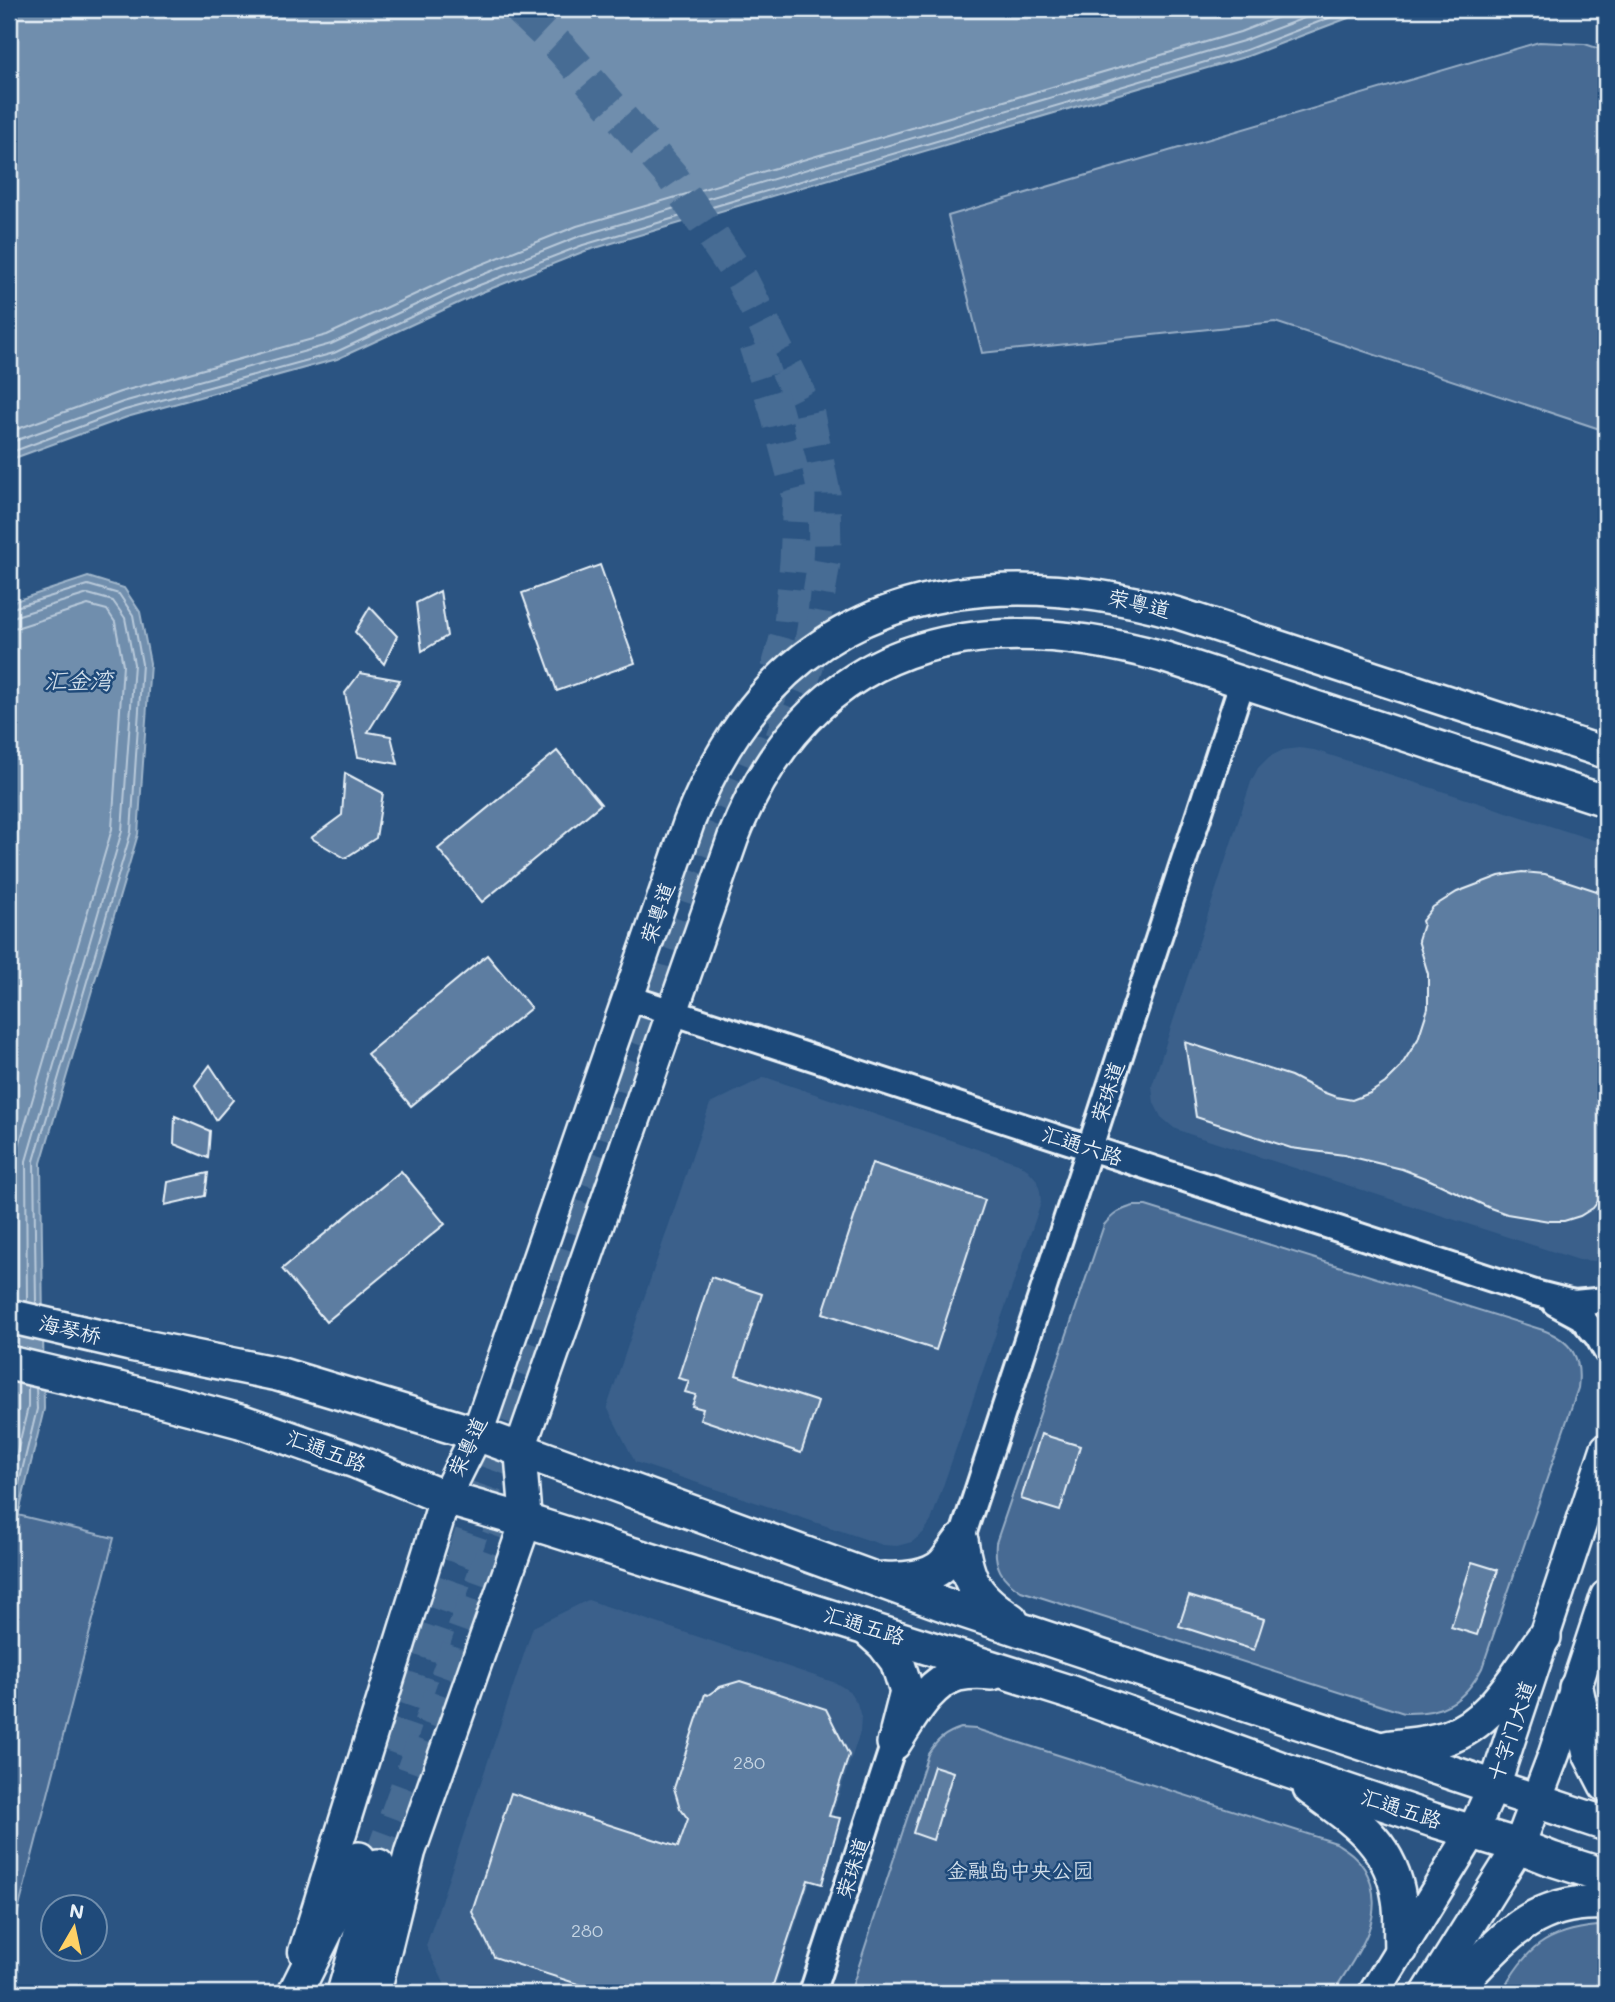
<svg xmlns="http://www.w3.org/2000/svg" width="1615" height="2002" font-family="Mali,'LXGW WenKai TC',sans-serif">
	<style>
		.built { fill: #3a608b }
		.green { fill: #476b93; stroke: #98aec6; stroke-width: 2 }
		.water { fill: #708ead; stroke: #a0b6cb; stroke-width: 2 }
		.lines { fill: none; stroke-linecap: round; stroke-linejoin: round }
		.shore { stroke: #b8c9da; stroke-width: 2 }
		.building { fill: #5d7da1; stroke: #e8f1f8; stroke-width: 2 }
		.secondary-tunnel { stroke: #476c94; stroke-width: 33; stroke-dasharray: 33 17; stroke-linecap: butt }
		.minor-casing { stroke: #e8f1f8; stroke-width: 30 }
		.tertiary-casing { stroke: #e8f1f8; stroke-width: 35 }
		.secondary-casing { stroke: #e8f1f8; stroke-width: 38 }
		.minor { stroke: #1f4a7a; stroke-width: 24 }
		.tertiary { stroke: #1f4a7a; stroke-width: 30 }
		.secondary { stroke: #1f4a7a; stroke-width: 33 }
		.labels { text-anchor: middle; stroke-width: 5; stroke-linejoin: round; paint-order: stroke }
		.number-label { font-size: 18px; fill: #c5d4e2 }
		.street-label { font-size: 21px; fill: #e8f1f8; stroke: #1f4a7a }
		.park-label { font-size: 21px; fill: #d0dde9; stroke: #1f4a7a }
		.water-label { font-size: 23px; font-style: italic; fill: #d0dde9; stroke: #1f4a7a }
	</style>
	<rect width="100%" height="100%" fill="#2b5482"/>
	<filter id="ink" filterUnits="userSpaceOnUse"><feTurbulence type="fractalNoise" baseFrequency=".0143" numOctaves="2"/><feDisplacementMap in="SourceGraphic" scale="14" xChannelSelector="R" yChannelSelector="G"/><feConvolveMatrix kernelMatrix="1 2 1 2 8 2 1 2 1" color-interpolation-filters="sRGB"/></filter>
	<g filter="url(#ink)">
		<g class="built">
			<path d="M1299 748 1314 750 1606 844V1258L1594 1261 1579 1260 1189 1134 1174 1128 1161 1117 1154 1103 1152 1086 1251 782 1258 768 1269 757 1283 750Z"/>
			<path d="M765 1077 1018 1163 1028 1170 1036 1179 1040 1191 1041 1203 931 1521 923 1533 912 1542 897 1546 883 1545 635 1462 607 1407 710 1104Z"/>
			<path d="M588 1600 836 1683 849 1691 857 1703 861 1717 860 1732 773 1993H449L426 1946 533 1627Z"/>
		</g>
		<g class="green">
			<path d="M1539 42 1585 44 1606 51V431L1275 322 982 353 948 216Z"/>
			<path d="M1134 1206H1146L1543 1330C1572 1341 1582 1358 1578 1388L1482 1668C1464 1702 1443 1714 1404 1713L1021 1591C1001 1579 994 1566 996 1543L1104 1225C1113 1214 1121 1209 1134 1206Z"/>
			<path d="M9 1513 114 1538 9 1946Z"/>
			<path d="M961 1728 976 1729 1336 1843C1342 1847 1349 1851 1354 1856 1362 1863 1368 1874 1371 1884 1383 1925 1353 1959 1333 1993H850L928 1754C937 1740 945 1733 961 1728Z"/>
			<path d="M1598 1926 1606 1927V1993H1501C1527 1948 1545 1931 1598 1926Z"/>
		</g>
		<g class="water">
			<path d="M9 9H1372L1248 56 585 251 480 293 337 359 127 417 9 460Z"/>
			<path d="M88 577 124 588 140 612 150 663 138 834 41 1163 44 1409 9 1554V603Z"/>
		</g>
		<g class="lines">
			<g class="shore">
				<path d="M9 432 120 392 327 335 470 269 577 226 1240 32 1299 9"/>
				<path d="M9 443 123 402 331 344 474 278 580 236 1243 41 1328 9"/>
				<path d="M9 453 125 410 334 353 477 286 583 245 1246 50 1352 9"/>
				<path d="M9 609 88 585 119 594 133 615 142 664 131 832 34 1161 36 1303"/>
				<path d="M9 618 88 594 113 601 125 618 134 664 122 831 26 1161 27 1301"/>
				<path d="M9 628 19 627 88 605 107 610 115 622 123 665 112 829 15 1159 16 1299"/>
				<path d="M9 1487 28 1407V1386"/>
				<path d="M9 1524 37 1409 36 1388"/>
			</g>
		</g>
		<g class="building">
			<path d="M600 565 635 663 557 691 522 593Z"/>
			<path d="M440 591 447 636 422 651 416 603Z"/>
			<path d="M370 607 397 636 384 664 355 632Z"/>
			<path d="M360 673 400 680 368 732 391 736 398 764 358 757 345 693Z"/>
			<path d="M557 751 601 804 482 902 438 849Z"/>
			<path d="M345 773 383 793 376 838 345 858 311 838 342 815Z"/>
			<path d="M1522 872 1545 874 1606 894V1191L1593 1208 1580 1216 1564 1221H1549L1507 1214 1490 1208 1430 1180 1402 1169 1344 1155 1291 1148 1196 1117 1185 1042 1291 1076 1320 1091 1336 1097 1352 1100 1370 1093 1385 1083 1399 1069 1418 1039 1428 1008V974L1418 940 1423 924 1422 921 1433 907 1457 892 1499 876Z"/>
			<path d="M487 955 531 1008 411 1106 367 1054Z"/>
			<path d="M210 1065 233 1100 216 1120 195 1085Z"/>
			<path d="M175 1116 210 1131 208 1158 174 1144Z"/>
			<path d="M872 1163 985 1200 936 1350 823 1313Z"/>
			<path d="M401 1171 445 1224 326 1322 282 1269Z"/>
			<path d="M208 1173 205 1196 165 1205 168 1182Z"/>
			<path d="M711 1277 762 1294 736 1375 818 1402 801 1453 700 1419 703 1409 692 1406 696 1395 685 1392 689 1381 678 1378Z"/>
			<path d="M1041 1434 1080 1446 1060 1511 1021 1499Z"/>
			<path d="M1472 1562 1498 1570 1477 1635 1451 1627Z"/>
			<path d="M1189 1596 1264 1619 1254 1650 1179 1626Z"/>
			<path d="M740 1681 826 1709 849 1755 829 1816 840 1818 822 1884 808 1880 772 1988 762 1993H606L494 1957 472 1912 511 1793 678 1847 688 1819 680 1808 674 1788 705 1694 708 1695 720 1687Z"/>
			<path d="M934 1766 953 1772 933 1840 913 1833Z"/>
		</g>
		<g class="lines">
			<g class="secondary-tunnel">
				<path d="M520 9 562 49 671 175 742 280 807 410 824 493 825 556 807 667 774 760"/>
				<path d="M395 1754 477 1517 685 900 770 696 790 624 796 562 799 497 776 410 753 339"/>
				<path d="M378 1866 515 1490"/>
			</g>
			<g class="minor-casing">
				<g id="minor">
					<path d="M629 998 1535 1293 1574 1303 1606 1300"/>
					<path d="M1555 1303 1581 1317 1598 1337 1606 1351"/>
					<path d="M961 1541 1242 683"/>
					<path d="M812 1993 894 1743"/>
				</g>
			</g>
			<g class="tertiary-casing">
				<g id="tertiary">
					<path d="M304 1952 445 1498 477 1434 689 822C714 760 750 700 803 658 910 574 1053 578 1177 613L1606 753"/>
					<path d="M375 1993 410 1852 526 1521 520 1449 733 838C811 640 973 604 1164 657L1606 801"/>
					<path d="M1374 1993 1473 1831 1497 1778 1606 1449"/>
					<path d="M1427 1993 1519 1846 1554 1754 1606 1596"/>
				</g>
			</g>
			<g class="secondary-casing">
				<g id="secondary">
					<path d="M9 1316 130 1344 278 1374 477 1434 946 1605 1606 1824"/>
					<path d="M9 1363 119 1389 240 1421 355 1461 445 1498 526 1521 1069 1692 1285 1770 1433 1820 1519 1846 1552 1859 1606 1876"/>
					<path d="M961 1541C968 1583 975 1596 1011 1620"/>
					<path d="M884 1579C902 1580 931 1578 944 1564 950 1557 955 1548 961 1541"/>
					<path d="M866 1628 884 1644 897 1661 907 1692 897 1731"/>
					<path d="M1576 1688 1590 1754 1606 1785"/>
					<path d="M894 1743C911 1718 927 1683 958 1674 969 1672 982 1672 992 1673"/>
					<path d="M1386 1748C1406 1745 1427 1744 1446 1738 1492 1723 1517 1674 1544 1637"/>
					<path d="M1310 1788C1352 1819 1391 1842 1399 1899 1402 1915 1400 1932 1401 1949"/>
					<path d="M295 1993 341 1901 359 1859"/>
					<path d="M344 1993 369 1906 378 1866"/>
					<path d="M1451 1993C1499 1944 1530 1898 1606 1903"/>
				</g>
			</g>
			<use href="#minor" class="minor"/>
			<use href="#tertiary" class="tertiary"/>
			<use href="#secondary" class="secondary"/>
		</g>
	</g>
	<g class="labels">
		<g class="number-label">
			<text x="749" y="1769">280</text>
			<text x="587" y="1937">280</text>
		</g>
		<g class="street-label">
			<text transform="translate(1139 604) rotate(13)" y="7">荣粤道</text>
			<text transform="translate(658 913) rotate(-71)" y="7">荣粤道</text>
			<text transform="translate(1108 1092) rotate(-72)" y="7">荣珠道</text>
			<text transform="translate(1082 1146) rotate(18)" y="7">汇通六路</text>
			<text transform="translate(70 1330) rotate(13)" y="7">海琴桥</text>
			<text transform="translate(468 1447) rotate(-66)" y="7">荣粤道</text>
			<text transform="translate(326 1451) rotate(20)" y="7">汇通五路</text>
			<text transform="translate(864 1626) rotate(17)" y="7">汇通五路</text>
			<text transform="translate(1512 1731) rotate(-71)" y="7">十字门大道</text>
			<text transform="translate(1401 1809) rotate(18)" y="7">汇通五路</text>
			<text transform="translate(853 1868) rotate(-72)" y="7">荣珠道</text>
		</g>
		<g class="park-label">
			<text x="1020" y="1878">金融岛中央公园</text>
		</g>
		<g class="water-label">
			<text x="78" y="689">汇金湾</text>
		</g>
	</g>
	<rect width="1615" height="2002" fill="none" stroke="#1f4a7a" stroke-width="35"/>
	<rect x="18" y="18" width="1580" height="1967" fill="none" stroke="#e8f1f8" stroke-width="2.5" filter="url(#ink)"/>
	<g transform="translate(74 1928) rotate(9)"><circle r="33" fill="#1f4a7a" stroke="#6f8dac" stroke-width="2"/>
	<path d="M0-5L12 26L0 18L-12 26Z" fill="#ffd166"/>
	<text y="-10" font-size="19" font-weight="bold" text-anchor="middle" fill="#e8f1f8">N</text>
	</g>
</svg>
